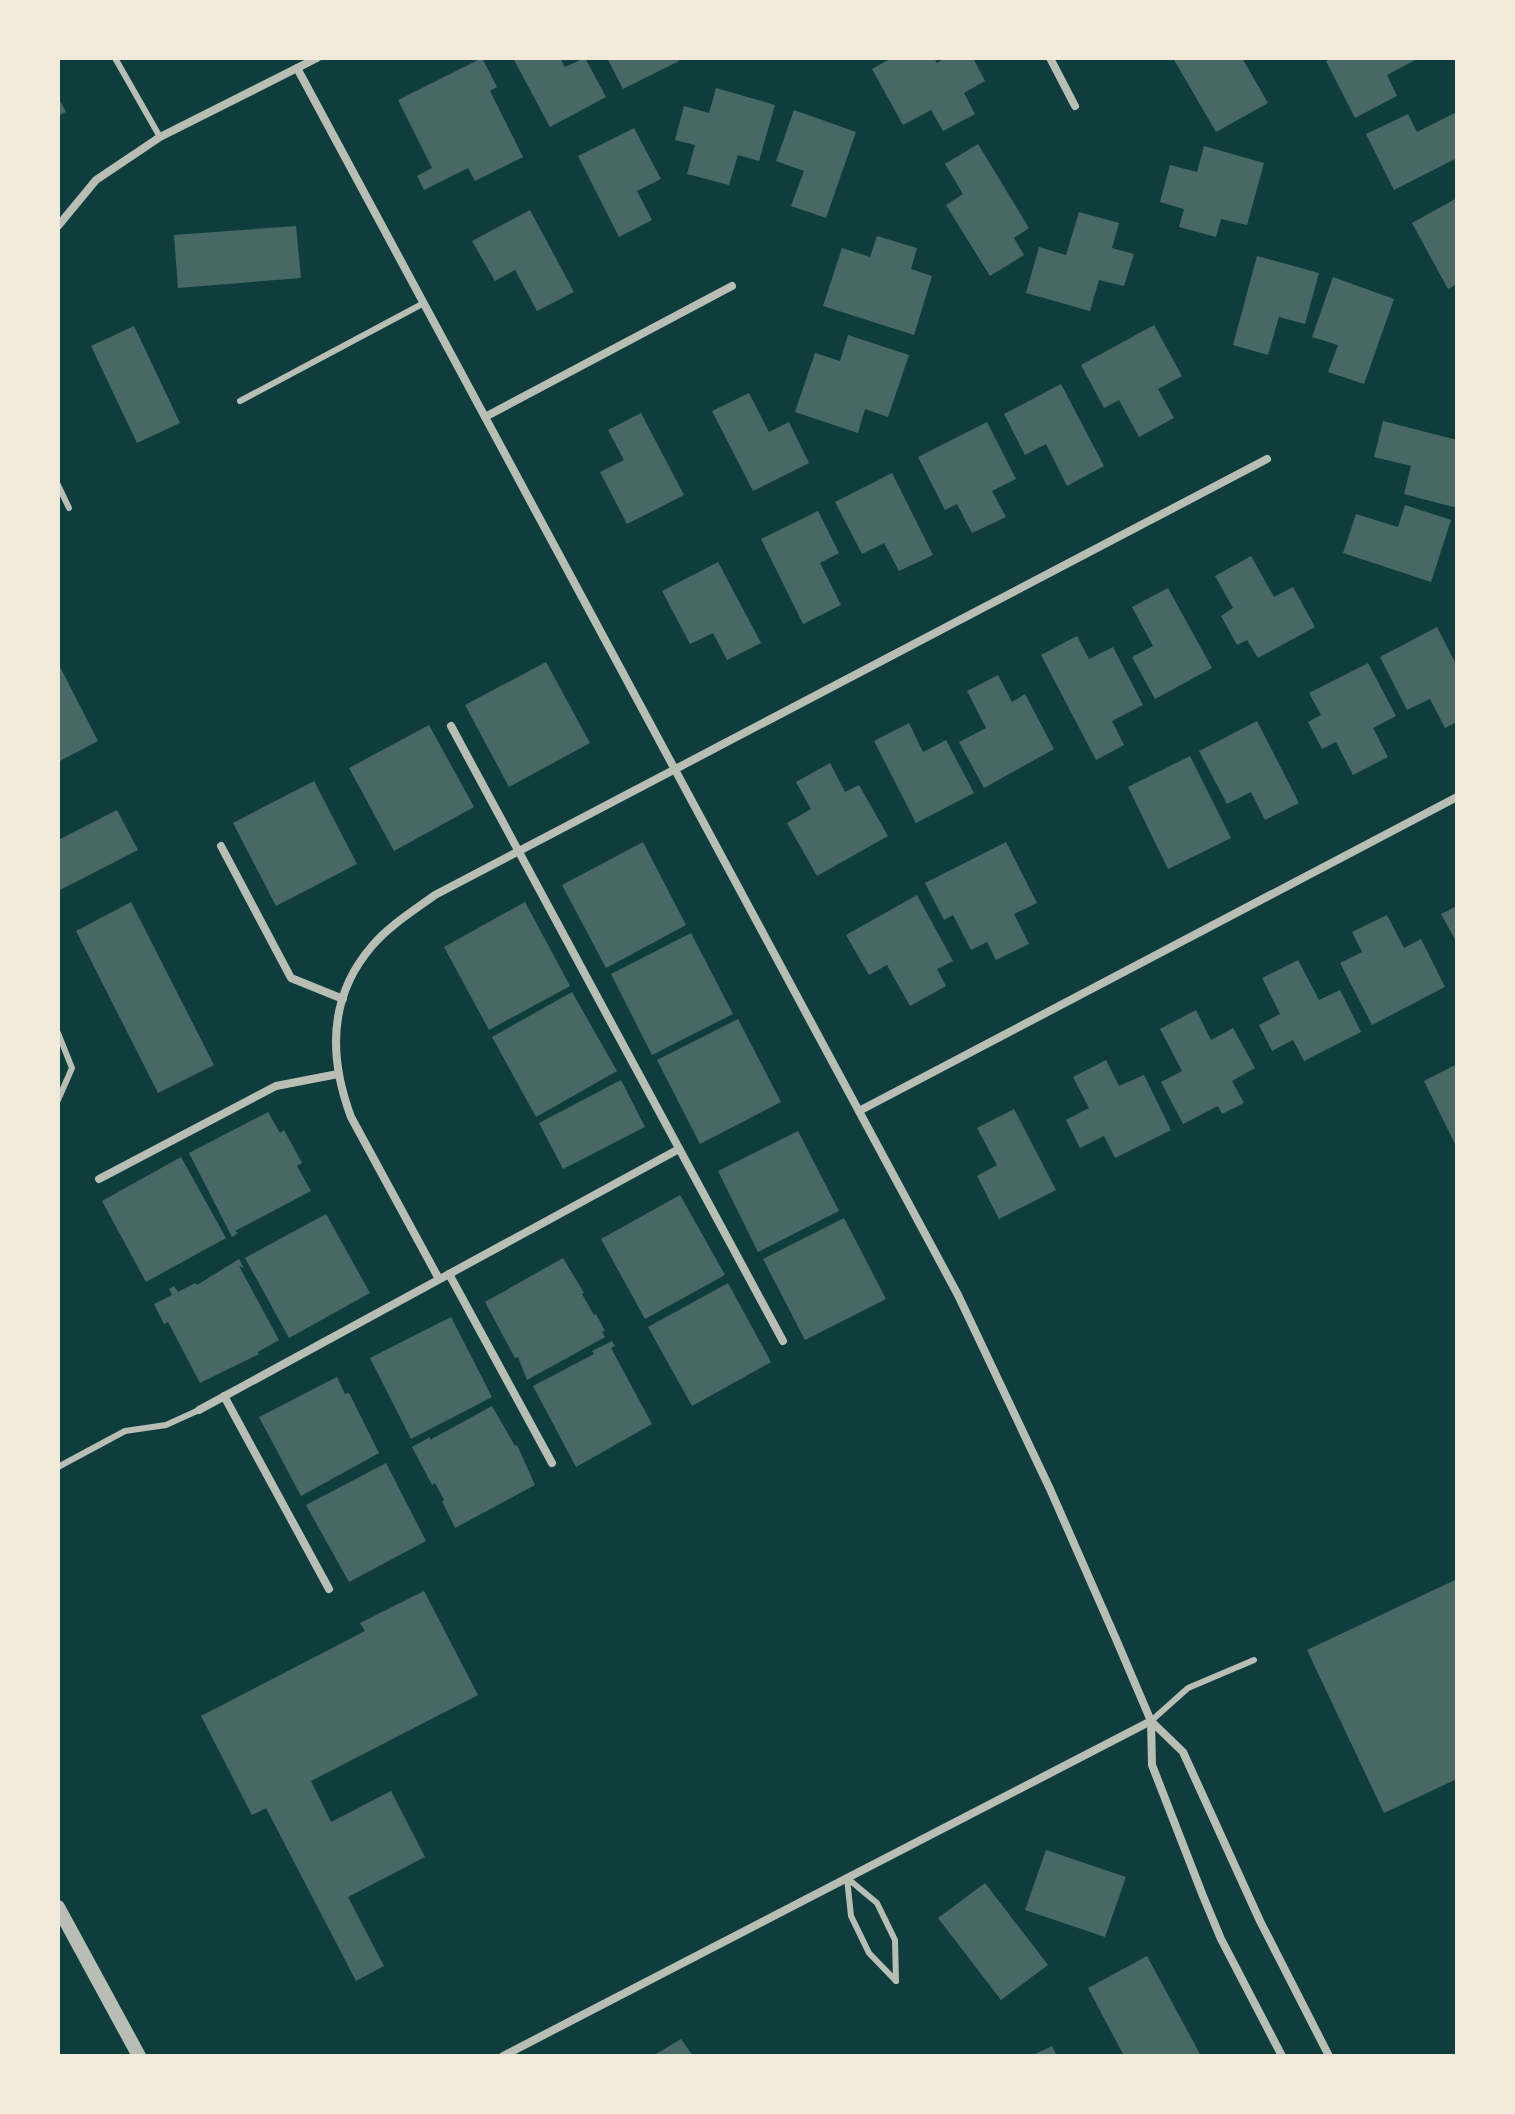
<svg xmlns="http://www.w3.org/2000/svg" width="1515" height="2114" font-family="'Nunito Sans',sans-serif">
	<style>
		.building { fill: #486865 }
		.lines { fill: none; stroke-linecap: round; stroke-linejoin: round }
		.service { stroke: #b8beb3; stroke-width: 6 }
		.minor { stroke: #b8beb3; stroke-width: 8 }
		.tertiary { stroke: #b8beb3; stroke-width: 14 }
	</style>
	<rect width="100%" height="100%" fill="#0f3d3e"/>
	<g class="building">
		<path d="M482 58 497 87 490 91 523 157 475 181 468 168 424 190 417 176 432 168 398 100Z"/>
		<path d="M513 58H560L565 67 585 58 606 97 550 127Z"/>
		<path d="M607 58H678L679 61 623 89Z"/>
		<path d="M892 58H934L937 63 945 58H973L985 81 964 93 975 114 943 131 931 110 903 125 872 69Z"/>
		<path d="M1173 58H1242L1268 103 1216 132Z"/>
		<path d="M1332 58H1419L1387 75 1397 96 1355 118 1326 61Z"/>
		<path d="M716 88 775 105 759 161 738 155 729 185 687 174 695 145 675 140 684 106 709 113Z"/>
		<path d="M58 97 66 112 58 116Z"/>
		<path d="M794 110 856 132 826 218 791 206 804 171 776 161Z"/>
		<path d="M1457 112V158L1394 190 1366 134 1408 114 1417 132Z"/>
		<path d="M634 128 661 179 637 191 652 220 619 237 578 156Z"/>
		<path d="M978 144 1029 228 1014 238 1024 255 990 276 946 205 963 194 945 164Z"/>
		<path d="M1204 146 1264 163 1247 225 1221 219 1216 237 1179 227 1184 209 1160 202 1170 165 1197 172Z"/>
		<path d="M1457 198V284L1448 289 1412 223Z"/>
		<path d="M530 210 574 292 537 311 515 270 495 281 472 241Z"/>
		<path d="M1079 212 1119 223 1112 248 1134 254 1124 286 1099 280 1090 311 1026 293 1039 247 1066 255Z"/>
		<path d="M296 226 301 278 178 288 174 235Z"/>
		<path d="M877 236 917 248 911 269 932 276 914 335 823 306 842 248 870 257Z"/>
		<path d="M1257 256 1319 273 1305 324 1279 317 1268 355 1233 345Z"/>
		<path d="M1333 277 1394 299 1364 384 1328 372 1338 345 1312 337Z"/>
		<path d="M1154 325 1182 376 1158 389 1174 418 1139 437 1119 400 1104 408 1081 365Z"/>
		<path d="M134 326 180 423 137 443 91 346Z"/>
		<path d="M848 335 909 355 888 417 865 409 858 433 795 412 815 353 840 361Z"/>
		<path d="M1061 384 1104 466 1067 486 1046 444 1025 455 1004 414Z"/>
		<path d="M749 393 769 432 789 422 809 463 753 491 712 411Z"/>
		<path d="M641 413 684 495 627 524 600 472 624 460 608 430Z"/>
		<path d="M1383 421 1457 440V508L1404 494 1411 466 1374 457Z"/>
		<path d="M987 422 1016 479 992 491 1006 517 972 533 957 504 945 510 918 457Z"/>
		<path d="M892 473 933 555 899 571 884 543 862 554 835 502Z"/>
		<path d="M1405 505 1451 520 1431 582 1343 553 1356 514 1398 527Z"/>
		<path d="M818 511 839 553 820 563 841 605 803 624 761 539Z"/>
		<path d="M1251 556 1274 597 1293 587 1315 627 1258 658 1247 640 1237 645 1221 616 1233 608 1215 576Z"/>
		<path d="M718 562 761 643 727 660 713 633 690 644 662 591Z"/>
		<path d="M1168 588 1212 668 1155 699 1132 657 1153 646 1132 607Z"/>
		<path d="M1437 627 1457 666V722L1445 728 1430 699 1407 710 1380 657Z"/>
		<path d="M1077 636 1089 659 1113 647 1143 705 1112 721 1124 745 1096 760 1041 655Z"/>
		<path d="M546 662 590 743 509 787 465 705Z"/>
		<path d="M58 663 98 741 58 762Z"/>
		<path d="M1368 663 1396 716 1373 728 1388 757 1353 775 1336 742 1322 749 1308 722 1321 715 1309 693Z"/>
		<path d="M998 675 1012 702 1025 694 1054 749 984 788 959 742 986 728 967 691Z"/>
		<path d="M1257 721 1299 803 1265 820 1251 792 1227 804 1199 751Z"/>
		<path d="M909 723 923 752 946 740 974 793 916 823 874 741Z"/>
		<path d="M429 725 474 807 394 851 349 768Z"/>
		<path d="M1190 756 1231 838 1168 869 1128 787Z"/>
		<path d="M830 763 845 792 859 785 888 836 817 876 787 823 811 809 796 782Z"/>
		<path d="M314 781 357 864 276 906 233 823Z"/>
		<path d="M117 810 138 850 58 891V840Z"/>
		<path d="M643 842 686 925 606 968 562 885Z"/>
		<path d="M1006 842 1037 903 1014 914 1029 944 996 960 987 942 971 950 953 915 944 920 925 883Z"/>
		<path d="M917 895 953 961 937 969 946 986 910 1006 887 965 869 975 846 935Z"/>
		<path d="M131 902 214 1065 158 1093 76 931Z"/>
		<path d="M525 902 570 986 489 1030 444 947Z"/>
		<path d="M1457 906V943L1441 914Z"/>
		<path d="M1387 915 1404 948 1421 939 1445 987 1372 1025 1340 963 1362 952 1352 932Z"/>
		<path d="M691 933 733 1014 652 1055 611 974Z"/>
		<path d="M1298 960 1319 1000 1340 990 1361 1032 1304 1061 1293 1040 1272 1051 1259 1025 1280 1014 1262 978Z"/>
		<path d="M572 992 617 1071 536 1117 492 1037Z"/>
		<path d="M1196 1010 1211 1040 1233 1028 1255 1068 1232 1081 1244 1103 1222 1114 1218 1106 1183 1124 1161 1082 1182 1071 1160 1029Z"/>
		<path d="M738 1019 781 1102 700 1144 657 1060Z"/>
		<path d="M1106 1060 1119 1086 1144 1075 1171 1130 1115 1158 1104 1136 1080 1148 1066 1120 1089 1108 1073 1077Z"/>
		<path d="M1457 1064V1148L1424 1081Z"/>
		<path d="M621 1080 645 1127 563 1169 539 1123Z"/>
		<path d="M1014 1109 1056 1190 999 1219 977 1176 997 1165 977 1128Z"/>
		<path d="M268 1112 280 1133 284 1130 302 1163 297 1166 311 1191 235 1231 238 1233 232 1237 189 1153Z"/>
		<path d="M798 1131 839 1211 758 1252 718 1171Z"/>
		<path d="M181 1157 226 1238 146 1282 102 1201Z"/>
		<path d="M680 1195 725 1275 645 1319 601 1239Z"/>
		<path d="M326 1214 370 1293 289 1338 245 1258Z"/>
		<path d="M844 1218 886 1299 805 1340 763 1259Z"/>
		<path d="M563 1258 584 1293 582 1294 594 1315 596 1314 605 1331 602 1332 605 1337 527 1380 518 1357 515 1358 485 1302Z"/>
		<path d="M239 1259 244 1268 239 1266 279 1340 258 1352 259 1354 200 1383 168 1322 164 1324 154 1304 172 1295 169 1289 174 1286 178 1292 195 1283 197 1285Z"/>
		<path d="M728 1283 771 1362 692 1406 648 1327Z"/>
		<path d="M451 1317 492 1397 411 1439 370 1358Z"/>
		<path d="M612 1341 615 1346 611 1348 652 1424 576 1467 533 1386 594 1354 592 1351Z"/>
		<path d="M337 1377 345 1394 349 1393 379 1453 301 1496 259 1417Z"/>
		<path d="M492 1406 515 1446 517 1445 535 1485 455 1528 442 1501 444 1500 435 1483 432 1485 412 1447 430 1437V1440Z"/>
		<path d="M386 1463 426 1541 349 1582 306 1505Z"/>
		<path d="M1457 1579V1779L1384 1813 1307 1650Z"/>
		<path d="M424 1591 478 1695 311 1781 331 1822 391 1791 425 1857 348 1897 384 1966 356 1981 266 1808 252 1815 201 1716 365 1631 360 1623Z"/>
		<path d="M1046 1850 1126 1877 1105 1937 1025 1910Z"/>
		<path d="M985 1883 1048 1965 1001 2000 938 1918Z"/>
		<path d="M1147 1956 1201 2056H1124L1088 1988Z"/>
		<path d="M681 2039 693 2056H653Z"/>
		<path d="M1052 2046 1057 2056H1031Z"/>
	</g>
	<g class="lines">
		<g class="service">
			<path d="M115 58 160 137"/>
			<path d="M240 401 424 303"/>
			<path d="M58 485 69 508"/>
			<path d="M58 1033 72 1068 58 1100"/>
			<path d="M58 1467 125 1431 166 1425 199 1410"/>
			<path d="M1151 1721 1188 1688 1254 1660"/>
			<path d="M847 1878 877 1903 895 1940 896 1981"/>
			<path d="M847 1878 851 1916 869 1953 896 1981"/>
		</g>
		<g class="minor">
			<path d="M1050 58 1075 106"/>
			<path d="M297 68 958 1295 1050 1489 1116 1639 1151 1721 1152 1765 1203 1896 1221 1939 1282 2056"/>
			<path d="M58 226 96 180 160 137 317 58"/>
			<path d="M485 417 732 286"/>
			<path d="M451 726 783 1341"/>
			<path d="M221 846 291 978 343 999"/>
			<path d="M859 1111 1457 797"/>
			<path d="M99 1179 276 1086 338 1074"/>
			<path d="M449 1274 552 1463"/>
			<path d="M439 1279 351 1117C329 1058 328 997 372 946 389 926 413 911 435 895L1267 459"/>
			<path d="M224 1396 329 1589"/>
			<path d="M199 1410 679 1149"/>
			<path d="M1151 1721 1183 1752 1260 1921 1329 2056"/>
			<path d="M503 2056 1151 1721"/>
		</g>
		<path class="tertiary" d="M58 1907 139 2056"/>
	</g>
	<rect width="1515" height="2114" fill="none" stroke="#f1e9da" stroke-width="120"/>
</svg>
